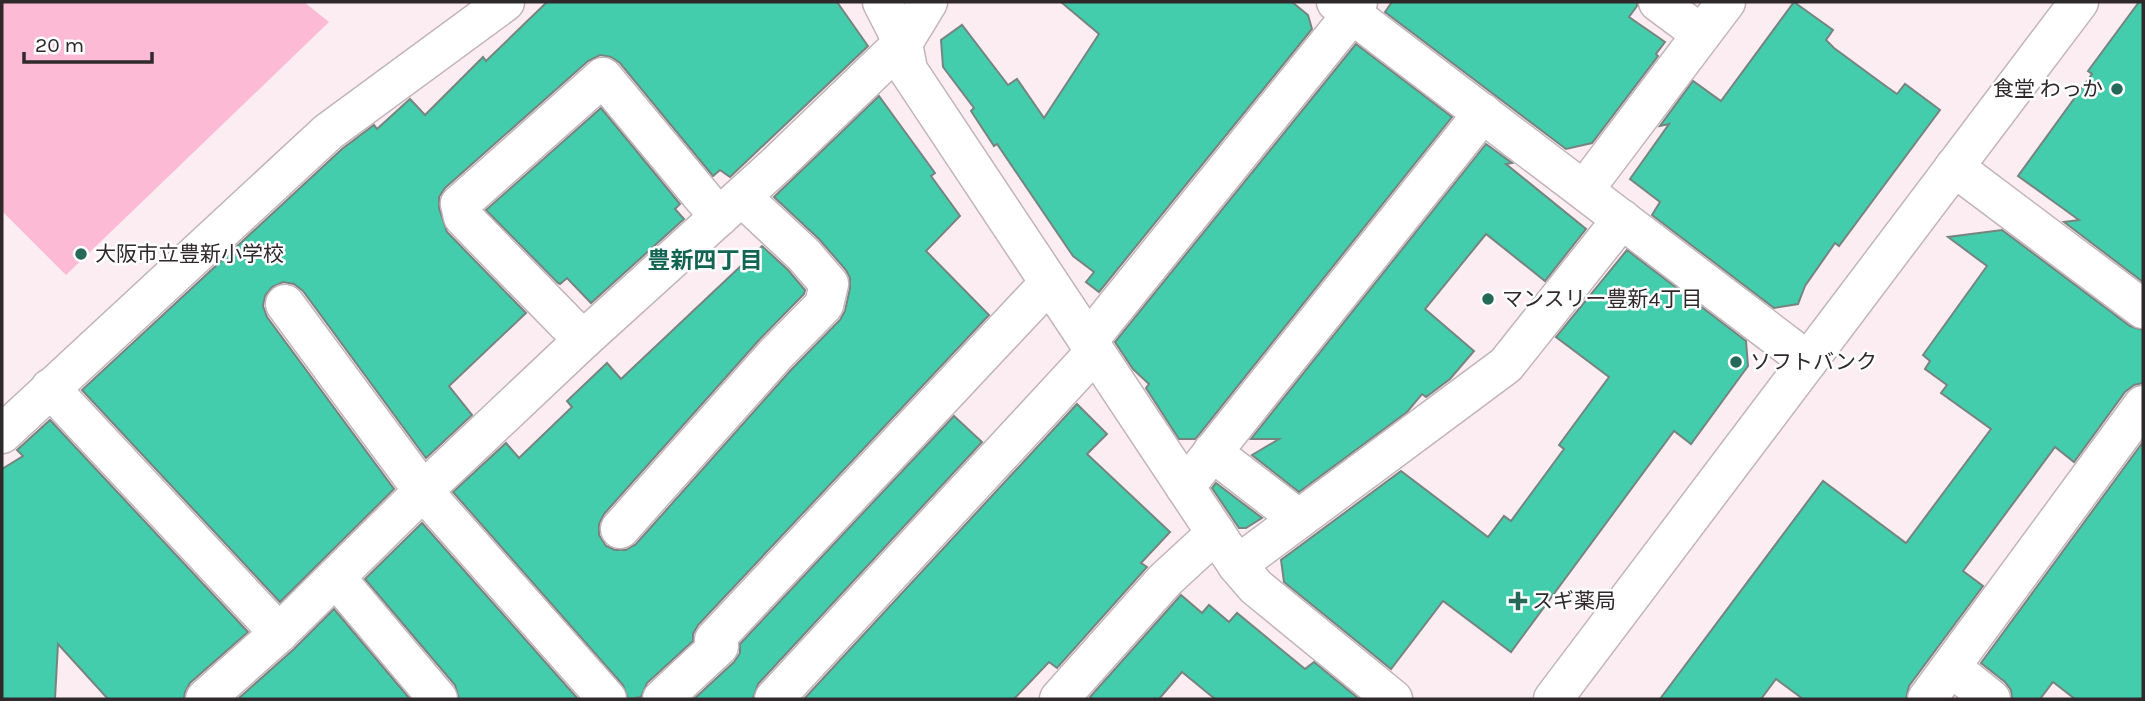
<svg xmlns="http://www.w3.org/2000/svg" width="2145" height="701" font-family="Karla,'Noto Sans JP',sans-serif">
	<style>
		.green { fill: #fcbad5 }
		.building { fill: #44cdad; stroke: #76847f; stroke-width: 2 }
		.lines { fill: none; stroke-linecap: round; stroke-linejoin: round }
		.minor-casing { stroke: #c2b4b9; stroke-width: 41 }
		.minor { stroke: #fff; stroke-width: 38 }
		.poi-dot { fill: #276959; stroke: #fff; stroke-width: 2.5 }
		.labels { text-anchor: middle; stroke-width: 5; stroke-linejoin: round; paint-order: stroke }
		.poi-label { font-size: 21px; fill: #2f292b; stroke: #fff; text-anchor: start }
		.neighbourhood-label { font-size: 23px; font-weight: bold; fill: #136553; stroke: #fff }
	</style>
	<rect width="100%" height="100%" fill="#fcedf3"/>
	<path class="green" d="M2 2H304L329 22 66 275 2 211Z"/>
	<g class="building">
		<path d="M547 2H837L868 46 730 177 720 170 713 176 620 63 611 57 600 55 588 61 445 188 439 197V208L447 232 526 313 449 386 472 415 426 458 303 291 294 284 283 282 272 287 265 296 263 306 267 317 394 489 280 602 82 390 342 149 374 125 377 129 410 99 425 115 483 57 486 61Z"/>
		<path d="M1061 2H1292L1308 15 1312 29 1099 292 1086 282 1094 272 1073 256 997 144 994 146 971 111 974 108 943 67 941 40 962 25 1008 85 1017 79 1044 118 1099 34Z"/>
		<path d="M1392 2H1637V6L1629 17 1665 42 1656 54 1658 56 1592 143 1566 149 1385 12Z"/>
		<path d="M1794 2 1833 30 1826 40 1834 48 1887 87 1897 94 1905 84 1940 110 1839 246 1835 243 1805 286 1798 304 1774 308 1652 215 1660 202 1630 179 1669 124 1660 126 1693 81 1721 101Z"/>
		<path d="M2139 2H2143V282L2064 222 2079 220 2018 176 2092 74 2088 71Z"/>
		<path d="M1356 44 1452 117 1197 437 1195 439H1179L1146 388 1149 384 1133 369 1115 342Z"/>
		<path d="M879 96 935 173 931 176 960 216 926 251 989 315 698 625 693 634V641L647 683 641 697 628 699 623 685 453 492 506 443 519 458 572 407 567 401 607 363 621 379 762 246 788 270 805 290 804 294 759 340 604 514 599 524V535L606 546 615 550H626L636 544 791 370 840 320 845 311 850 288V278L846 270 819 239 774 197Z"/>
		<path d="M601 108 680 204 675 209 684 219 591 303 567 278 560 284 558 283 486 210Z"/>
		<path d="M1486 144 1512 163 1506 164 1586 229 1545 281 1486 234 1425 309 1474 351 1450 379 1426 397 1422 394 1407 412 1299 492 1252 455 1279 439H1251Z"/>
		<path d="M2002 230 2130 326 2143 330V383L2134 385 2125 392 2074 462 2055 447 1963 571 1983 586 1909 686 1906 699H1803L1776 679 1761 699H1660L1823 481 1906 543 1991 429 1941 393 1947 385 1925 369 1930 361 1923 355 1987 266 1948 237Z"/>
		<path d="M1627 250 1746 341 1748 366 1691 444 1674 431 1511 652 1443 601 1391 669 1284 582 1281 560 1401 471 1488 537 1504 516 1511 521 1564 449 1559 445 1609 377 1556 337Z"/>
		<path d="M1077 404 1107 434 1087 454 1170 532 1141 563 1147 567 1057 668 1049 662 1014 699H804Z"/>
		<path d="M954 416 982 442 758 684 753 699H694L734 662 740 653V644Z"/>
		<path d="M50 420 248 632 190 683 185 692 184 699H108L58 644 55 699H2V469L23 456 17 450Z"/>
		<path d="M2143 442V699H2075L2053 682 2040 699H2012L2011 690 2005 682 1981 663Z"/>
		<path d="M1216 483 1262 518 1246 528H1239L1212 488Z"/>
		<path d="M422 523 578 699H459L455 685 365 579Z"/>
		<path d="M1181 595 1202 613 1209 605 1229 622 1237 613 1305 669 1314 662 1359 699H1215L1182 672 1159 699H1093L1090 697Z"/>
		<path d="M334 609 410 699H238L294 649Z"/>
	</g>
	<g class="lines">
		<g class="minor-casing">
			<g id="minor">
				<path d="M882 2 903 43 908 70 1237 565 1256 587 1393 699"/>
				<path d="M1336 2 1808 361"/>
				<path d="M1658 2 1701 34"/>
				<path d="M1954 167 2143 309"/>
				<path d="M1584 190 1726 2"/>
				<path d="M285 304 423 491 607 699"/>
				<path d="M583 340 463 217 460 204 603 77 719 217"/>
				<path d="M1088 341 1352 14 1358 2"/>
				<path d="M50 388 279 633"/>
				<path d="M2 434 328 132 505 2"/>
				<path d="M1212 452 1299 519"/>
				<path d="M1185 487 1483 113"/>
				<path d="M620 529 775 355 824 305 829 284 804 255 742 197"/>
				<path d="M1237 565 1506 365 1622 219"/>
				<path d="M337 579 438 699"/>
				<path d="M1951 667 1991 699"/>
				<path d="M205 699 279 633 423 491 583 340 775 166 903 43 928 2"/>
				<path d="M662 699 719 646 714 640 1049 283"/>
				<path d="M774 699 1095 352"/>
				<path d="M1059 699 1165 580 1216 533"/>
				<path d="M1553 699 2079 2"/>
				<path d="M1927 699 2143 405"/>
			</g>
		</g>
		<use href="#minor" class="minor"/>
	</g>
	<g class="poi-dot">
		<circle cx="2117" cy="89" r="7"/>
		<circle cx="81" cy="254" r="7"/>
		<circle cx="1488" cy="299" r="7"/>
		<circle cx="1736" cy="362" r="7"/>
		<path d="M1514.5 590.5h7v7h7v7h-7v7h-7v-7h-7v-7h7z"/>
	</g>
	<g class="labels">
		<g class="poi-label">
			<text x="2103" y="96" text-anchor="end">食堂 わっか</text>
			<text x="95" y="261">大阪市立豊新小学校</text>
			<text x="1502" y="306">マンスリー豊新4丁目</text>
			<text x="1750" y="369">ソフトバンク</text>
			<text x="1532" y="608">スギ薬局</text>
		</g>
		<g class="neighbourhood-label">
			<text x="705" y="268">豊新四丁目</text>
		</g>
	</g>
	<rect width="2145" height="701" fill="none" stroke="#2f292b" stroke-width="7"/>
	<path d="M24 52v10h128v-10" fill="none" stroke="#2f292b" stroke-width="3.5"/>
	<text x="35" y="52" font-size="21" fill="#2f292b" stroke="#ffffff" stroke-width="5" paint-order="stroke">20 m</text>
</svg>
